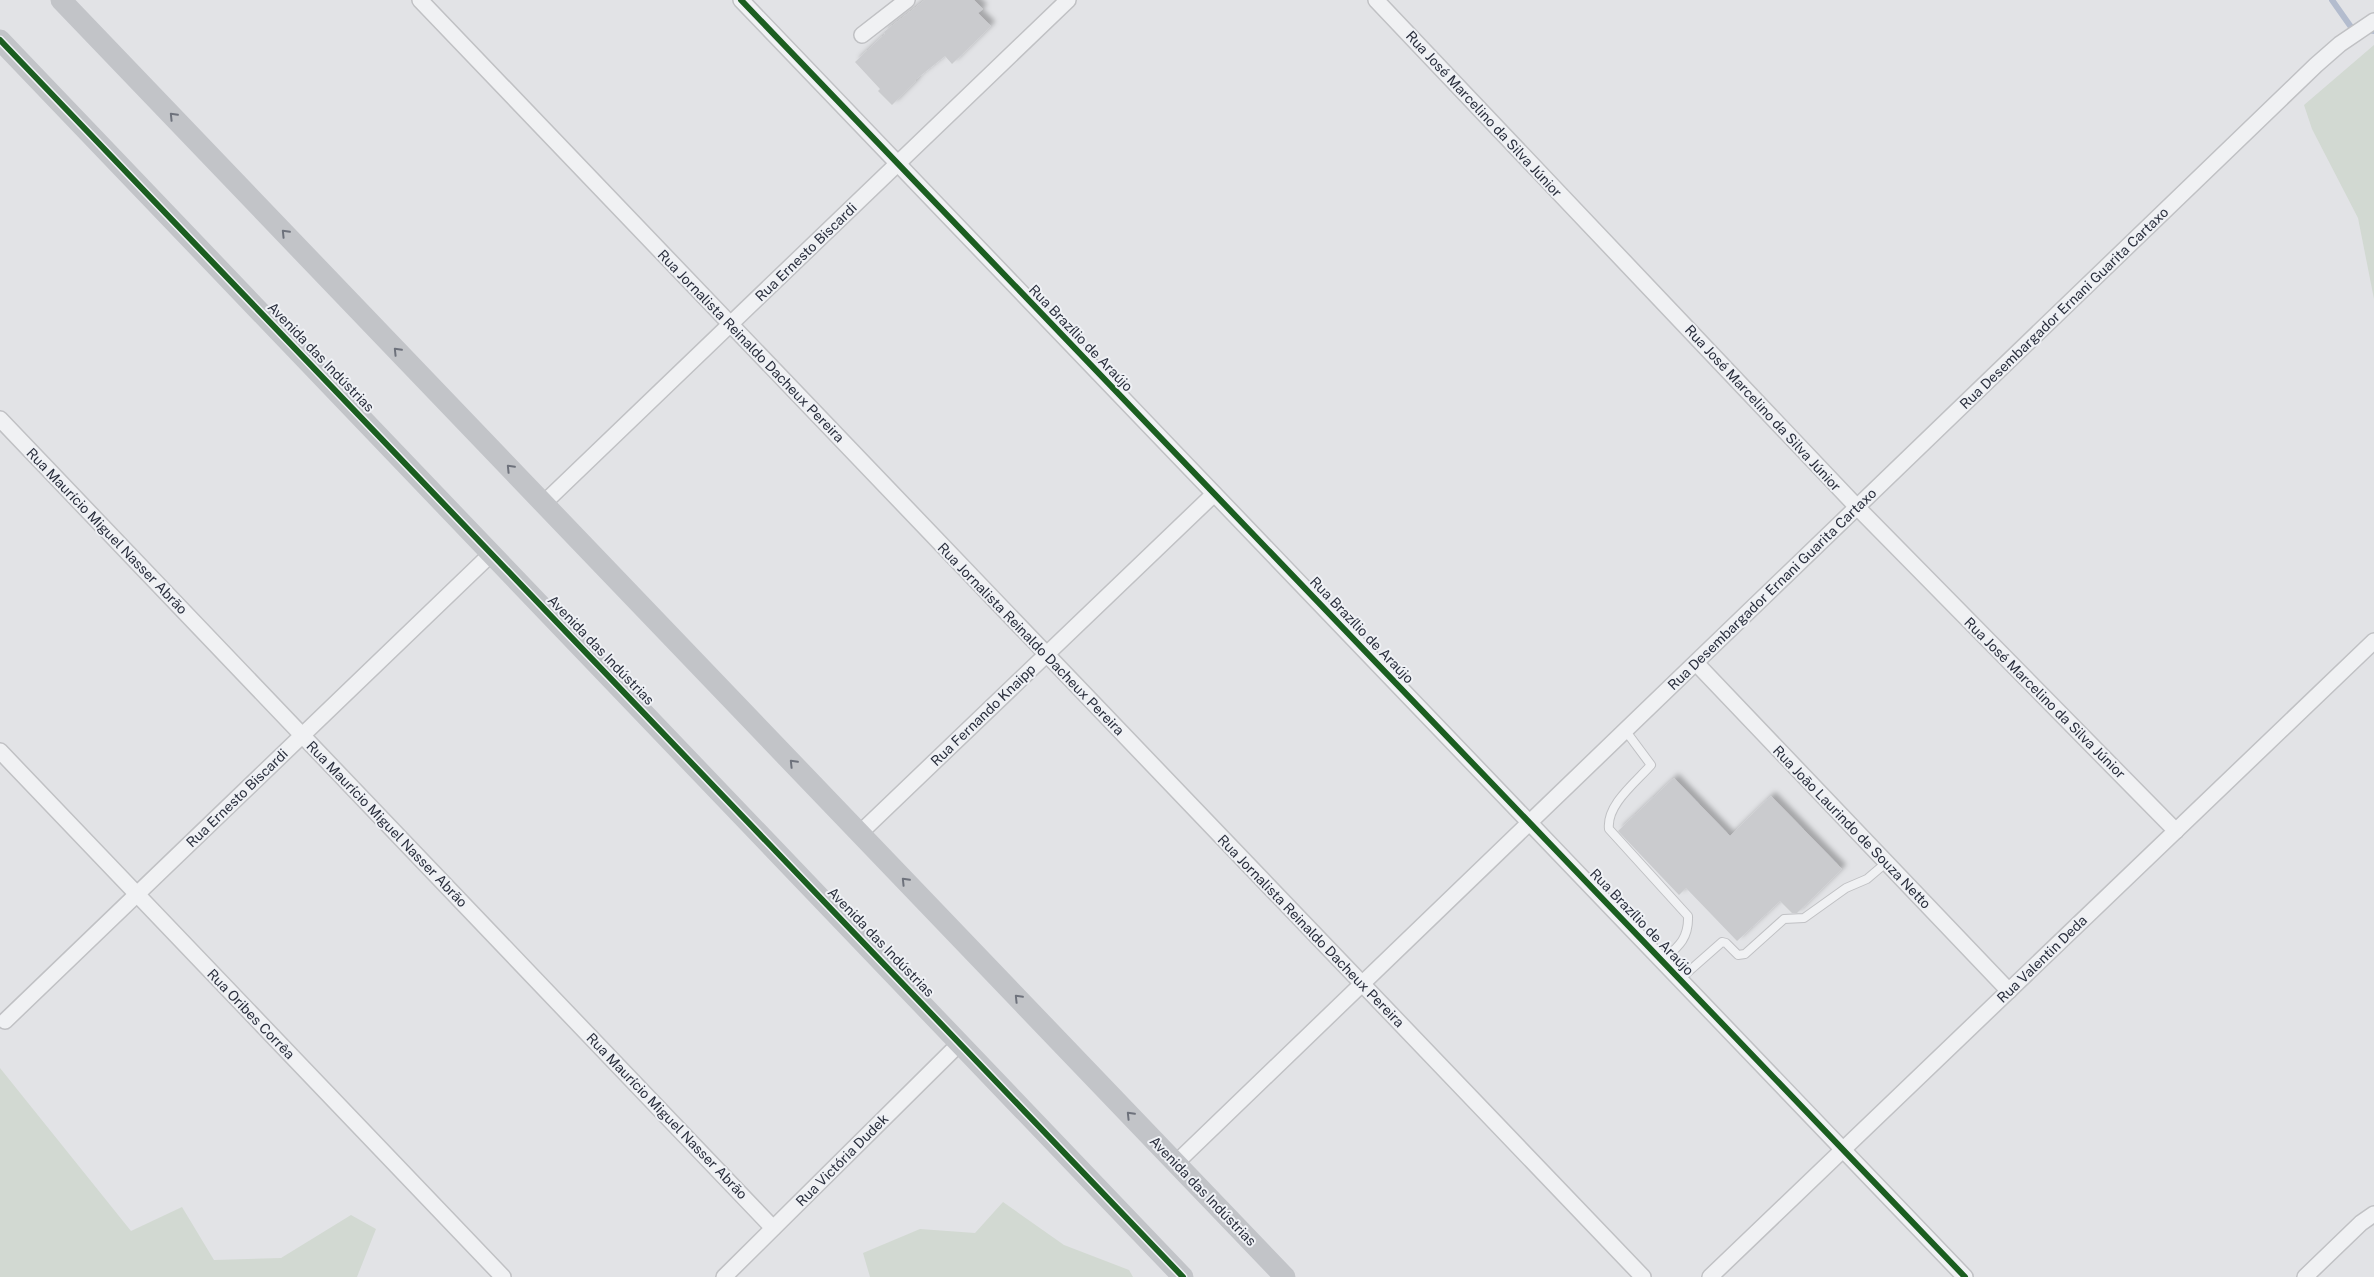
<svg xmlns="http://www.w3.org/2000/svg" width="2374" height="1277" font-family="'Public Sans',sans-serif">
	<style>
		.green { fill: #d2d9d2 }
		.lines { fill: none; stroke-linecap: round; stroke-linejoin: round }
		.stream { stroke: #b3bcce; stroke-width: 6 }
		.building { fill: #cacbce; filter: url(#shadow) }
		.service-casing { stroke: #c0c1c4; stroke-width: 10 }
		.minor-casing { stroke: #c0c1c4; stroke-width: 18 }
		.service { stroke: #f0f1f3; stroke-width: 8 }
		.minor { stroke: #f0f1f3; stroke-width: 15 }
		.secondary { stroke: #c2c4c8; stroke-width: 21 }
		.cycleway-casing { stroke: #eff1f5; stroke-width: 9 }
		.cycleway { stroke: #1b5e20; stroke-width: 6 }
		.oneway { stroke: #6e727c }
		.labels { text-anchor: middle; stroke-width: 4; stroke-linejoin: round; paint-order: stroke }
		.street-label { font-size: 14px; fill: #2a2f3d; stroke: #eff1f5 }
	</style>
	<defs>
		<filter id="shadow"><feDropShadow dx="4.5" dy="-4.5" stdDeviation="2.5" flood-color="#0004"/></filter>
	</defs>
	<rect width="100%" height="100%" fill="#e2e3e6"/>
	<g class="green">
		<path d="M2374 45V299L2358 218 2312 129 2304 105Z"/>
		<path d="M0 1068 131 1231 182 1207 214 1260 281 1258 351 1215 376 1229 357 1277H0Z"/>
		<path d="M1003 1202 1064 1245 1129 1270 1133 1277H870L863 1253 920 1229 975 1233Z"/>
	</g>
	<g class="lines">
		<path class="stream" d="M2332 0 2351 27 2374 31"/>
	</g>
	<g class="building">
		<path d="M925 0H974L983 9 978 13 991 26 952 64 945 56 915 80 916 81 892 105 878 91 880 89 855 62 885 34 884 32Z"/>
		<path d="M1674 778 1730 836 1771 796 1842 869 1797 913H1792L1780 901 1737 941 1686 888 1679 895 1618 831Z"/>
	</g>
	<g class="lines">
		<g class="service-casing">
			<g id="service">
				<path d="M1625 730 1651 765C1636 782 1606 805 1609 829L1688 916C1689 939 1678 947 1662 961"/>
				<path d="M1680 979 1722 942 1726 943 1738 955 1745 954 1784 919 1804 918 1846 888 1867 879 1887 862"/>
			</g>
		</g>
		<g class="minor-casing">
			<g id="minor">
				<path d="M420 0 1643 1277"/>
				<path d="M741 0 1965 1277"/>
				<path d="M1376 0 1857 507 2176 831"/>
				<path d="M862 35 907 0"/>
				<path d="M0 419 773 1228"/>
				<path d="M544 503 1068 0"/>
				<path d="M1696 663 2009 991"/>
				<path d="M0 751 503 1277"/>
				<path d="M860 833 1214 494"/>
				<path d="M5 1021 491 554"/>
				<path d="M1176 1163 2316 65 2340 44 2374 21"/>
				<path d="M724 1277 960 1043"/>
				<path d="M1710 1277 2374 641"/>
				<path d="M2305 1277 2361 1223 2374 1214"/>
			</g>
		</g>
		<use href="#service" class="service"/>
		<use href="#minor" class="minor"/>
		<g class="secondary">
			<path d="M61 0 1285 1277"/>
			<path d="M0 40 1183 1277"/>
		</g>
		<g class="cycleway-casing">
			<g id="cycleway">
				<path d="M741 0 1965 1277"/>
				<path d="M0 40 1183 1277"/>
			</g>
		</g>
		<use href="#cycleway" class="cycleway"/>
	</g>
	<defs><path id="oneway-chevron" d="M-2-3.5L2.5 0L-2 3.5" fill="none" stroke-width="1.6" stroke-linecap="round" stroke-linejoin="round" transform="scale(1.25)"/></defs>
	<g class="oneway">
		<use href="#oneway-chevron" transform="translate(173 116) rotate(-134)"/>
		<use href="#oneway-chevron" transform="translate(285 233) rotate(-134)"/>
		<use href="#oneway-chevron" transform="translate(397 351) rotate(-134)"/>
		<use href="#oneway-chevron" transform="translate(510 468) rotate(-134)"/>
		<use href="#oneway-chevron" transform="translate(793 763) rotate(-134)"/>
		<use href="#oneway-chevron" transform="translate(905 881) rotate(-134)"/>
		<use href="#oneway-chevron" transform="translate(1018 998) rotate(-134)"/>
		<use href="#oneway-chevron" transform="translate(1130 1115) rotate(-134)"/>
	</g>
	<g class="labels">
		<g class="street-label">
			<text transform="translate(1484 114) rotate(47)" y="5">Rua José Marcelino da Silva Júnior</text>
			<text transform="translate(806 252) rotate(-44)" y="5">Rua Ernesto Biscardi</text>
			<text transform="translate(2064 308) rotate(-44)" y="5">Rua Desembargador Ernani Guarita Cartaxo</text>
			<text transform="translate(1081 338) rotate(46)" y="5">Rua Brazílio de Araújo</text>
			<text transform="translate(751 346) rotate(46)" y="5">Rua Jornalista Reinaldo Dacheux Pereira</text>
			<text transform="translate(321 357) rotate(46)" y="5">Avenida das Indústrias</text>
			<text transform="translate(1763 408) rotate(47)" y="5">Rua José Marcelino da Silva Júnior</text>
			<text transform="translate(107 531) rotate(46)" y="5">Rua Maurício Miguel Nasser Abrão</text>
			<text transform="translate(1772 589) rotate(-44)" y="5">Rua Desembargador Ernani Guarita Cartaxo</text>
			<text transform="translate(1362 630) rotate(46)" y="5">Rua Brazílio de Araújo</text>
			<text transform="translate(1031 639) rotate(46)" y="5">Rua Jornalista Reinaldo Dacheux Pereira</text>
			<text transform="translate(601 650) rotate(46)" y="5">Avenida das Indústrias</text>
			<text transform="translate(2045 698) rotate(45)" y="5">Rua José Marcelino da Silva Júnior</text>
			<text transform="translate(983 715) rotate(-44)" y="5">Rua Fernando Knaipp</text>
			<text transform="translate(237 798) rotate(-44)" y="5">Rua Ernesto Biscardi</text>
			<text transform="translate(387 824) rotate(46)" y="5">Rua Maurício Miguel Nasser Abrão</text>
			<text transform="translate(1852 827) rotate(46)" y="5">Rua João Laurindo de Souza Netto</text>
			<text transform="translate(1642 922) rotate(46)" y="5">Rua Brazílio de Araújo</text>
			<text transform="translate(1311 931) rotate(46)" y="5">Rua Jornalista Reinaldo Dacheux Pereira</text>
			<text transform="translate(881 942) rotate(46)" y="5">Avenida das Indústrias</text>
			<text transform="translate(2042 959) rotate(-44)" y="5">Rua Valentin Deda</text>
			<text transform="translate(251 1014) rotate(46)" y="5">Rua Oribes Corrêa</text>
			<text transform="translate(667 1116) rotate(46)" y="5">Rua Maurício Miguel Nasser Abrão</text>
			<text transform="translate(842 1160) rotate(-45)" y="5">Rua Victória Dudek</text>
			<text transform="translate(1203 1191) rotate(46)" y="5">Avenida das Indústrias</text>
		</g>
	</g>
</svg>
